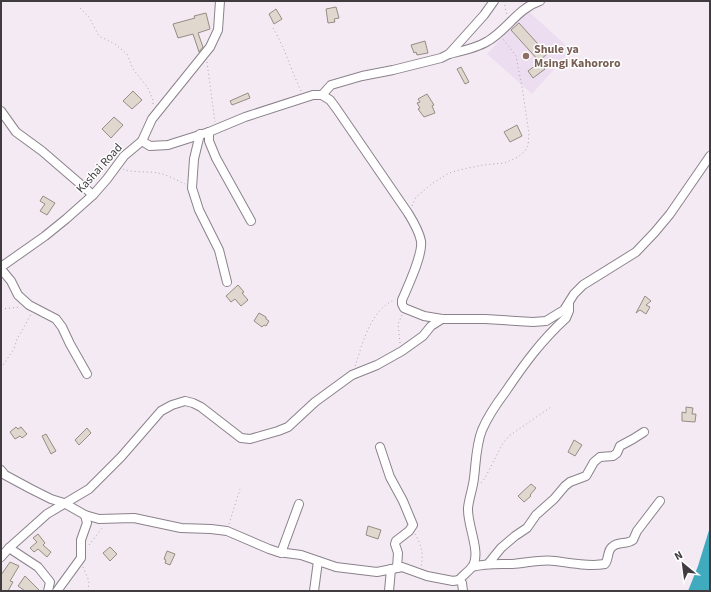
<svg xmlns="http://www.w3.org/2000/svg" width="711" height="592" font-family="'Source Sans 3',sans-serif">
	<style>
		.education { fill: #edddf0 }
		.water { fill: #40abbe }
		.building { fill: #e0d8ce; stroke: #948d83 }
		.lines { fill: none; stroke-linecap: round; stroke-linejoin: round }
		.minor-casing { stroke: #8b828b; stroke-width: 10 }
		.path { stroke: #aea7af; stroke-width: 1; stroke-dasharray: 1 3; stroke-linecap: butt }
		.minor { stroke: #fff; stroke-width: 8 }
		.education-dot { fill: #8d6e63; stroke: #fff; stroke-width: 1.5 }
		.labels { text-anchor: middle; stroke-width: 3; stroke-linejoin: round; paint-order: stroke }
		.education-label { font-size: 12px; font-weight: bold; fill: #785e54; stroke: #fff; text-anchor: start }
		.street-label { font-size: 12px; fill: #3f3b3f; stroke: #fff }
	</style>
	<rect width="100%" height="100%" fill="#f3eaf4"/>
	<path class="education" d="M527 10 571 50 532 94 487 54Z"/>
	<path class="water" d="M710 527V591H688L698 566Z"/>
	<g class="building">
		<path d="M336 7 339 18 334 19 335 22 328 23 326 9Z"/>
		<path d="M276 9 282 19 274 24 269 14Z"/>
		<path d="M206 13 210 29 198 33 203 47 199 52 193 34 178 38 173 24 195 18 194 16Z"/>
		<path d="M519 23 547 54 539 61 511 30Z"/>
		<path d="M425 41 428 53 417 55 416 52 414 53 411 45Z"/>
		<path d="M540 62 545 69 533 78 528 71Z"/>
		<path d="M461 67 469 82 465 84 457 69Z"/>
		<path d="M133 91 142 100 132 109 123 101Z"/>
		<path d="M248 93 250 98 232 105 230 101Z"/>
		<path d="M427 94 434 105 432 106 435 113 424 117 418 109 420 108 417 103 420 102 418 99Z"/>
		<path d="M114 117 123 125 111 138 102 129Z"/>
		<path d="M517 125 522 136 510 142 504 132Z"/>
		<path d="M43 196 55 203 47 215 40 211 45 204 40 201Z"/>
		<path d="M238 285 244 292 242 293 248 300 241 306 235 299 231 302 226 296Z"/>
		<path d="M645 296 651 301 646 305 650 307 646 314 640 310 636 313Z"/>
		<path d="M259 313 266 317V319L269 321 266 326 264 325 262 327 254 321Z"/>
		<path d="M686 407 693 408 692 414H696L695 422 682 421V412L686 413Z"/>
		<path d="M16 427 18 429 21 427 27 434 22 438 20 436 15 439 10 432Z"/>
		<path d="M87 428 91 433 79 445 75 440Z"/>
		<path d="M46 434 56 451 51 454 42 436Z"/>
		<path d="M574 440 582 445 575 456 568 452Z"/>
		<path d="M531 484 536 488 530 495 531 496 524 502 518 496Z"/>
		<path d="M368 526 381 530 378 539 366 535Z"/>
		<path d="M38 534 45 543 43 545 51 552 47 557 38 549 34 552 30 548 37 542 33 538Z"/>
		<path d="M110 547 117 554 110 561 103 553Z"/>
		<path d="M167 551 175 554 170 565 165 563 166 560 164 559Z"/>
		<path d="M10 562 19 566 10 581 13 582 8 591H1V575Z"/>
		<path d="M25 576 40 591H25L18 586Z"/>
	</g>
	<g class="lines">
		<g class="minor-casing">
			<g id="minor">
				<path d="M449 54C462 51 477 48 488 41 507 30 518 8 540 1"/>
				<path d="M322 95 331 85 362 76 393 70 441 58 449 54 484 15 494 1"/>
				<path d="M1 111 16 132 42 151 93 195"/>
				<path d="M209 132V141L216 158 251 221"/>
				<path d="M200 134 194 159 192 188 199 210 219 250 227 282"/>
				<path d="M142 141 150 146 168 145 209 132 245 117 313 95H322L330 100 336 108 408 213C413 221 419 231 421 241 423 255 408 286 402 300V304L404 308 424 316 442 319H485L533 322 546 321 564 310 574 294 583 285 636 252 655 232 670 214 710 156"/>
				<path d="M1 267 45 236 66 219 93 195 107 179 124 156 142 141 152 119 210 47 218 30 220 1"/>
				<path d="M1 269 11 281 18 295 29 305 56 319 62 327 70 344 87 374"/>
				<path d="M380 447 390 477 403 501 413 525 409 531 396 541 395 544 398 553 397 568"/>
				<path d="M1 470 5 475 31 489 51 499 64 503 85 515 99 519 134 518 181 528 211 529 227 531 269 549 278 552 301 555 336 567 377 572 402 567 427 576 453 581 459 580"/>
				<path d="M9 548 38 567 50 582 48 591"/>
				<path d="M281 553 299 504"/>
				<path d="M1 557 9 548 47 514 89 489 121 457 161 411 172 405 185 401 193 403 201 407 241 438 250 439 278 431 288 427 315 402 352 375 377 365 402 351 423 336 431 326 442 319"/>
				<path d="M488 564 501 548 515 536 527 528 536 515 554 499 565 486 570 482 586 476 594 462 600 457 613 456 617 453 620 446 633 439 644 432"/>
				<path d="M472 567C486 563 498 564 512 564 527 563 541 559 555 561 571 563 589 567 605 564 609 559 607 551 612 547 618 541 626 545 633 540L637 531 660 501"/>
				<path d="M57 591 81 558V540L87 523 85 515"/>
				<path d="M314 591 318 561"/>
				<path d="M389 591 391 569"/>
				<path d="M463 591 462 583 459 580C463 575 468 572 472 567 482 553 467 526 468 508 469 498 473 488 474 478 476 462 476 445 482 430 488 416 497 403 506 391 525 363 541 341 566 318L569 311V305"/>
			</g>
		</g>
		<g class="path">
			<path d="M504 1 507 16"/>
			<path d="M80 8 89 17 99 36 115 44 127 54 133 69 148 88 153 100V106"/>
			<path d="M273 28C285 48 291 70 301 91"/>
			<path d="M207 62 215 122"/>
			<path d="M123 169C132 173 148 171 158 173 168 175 176 180 185 184"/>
			<path d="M412 206 416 197 433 183 449 173 459 170 483 165 505 163 518 157 525 151 528 146 529 134 523 93 516 56 503 39"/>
			<path d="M1 309 20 307"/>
			<path d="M400 343 398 324 402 315"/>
			<path d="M355 366C363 343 370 311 394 300"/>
			<path d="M1 368 14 349 17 339 23 329 31 314"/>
			<path d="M481 483 485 478 503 443 509 436 551 407"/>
			<path d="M229 524 240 489"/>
			<path d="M415 534C421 543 424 556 421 567"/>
			<path d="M89 545 103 527"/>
			<path d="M83 567 89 581 88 591"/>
		</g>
		<use href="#minor" class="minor"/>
	</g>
	<circle class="education-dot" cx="526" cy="56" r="4"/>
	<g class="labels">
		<g class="education-label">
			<text x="534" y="53">Shule ya<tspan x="534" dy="14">Msingi Kahororo</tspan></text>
		</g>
		<g class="street-label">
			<text transform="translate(99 168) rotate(-48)" y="4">Kashai Road</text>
		</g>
	</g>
	<rect width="711" height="592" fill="none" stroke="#3f3b3f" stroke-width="4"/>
	<g transform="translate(683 564) rotate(331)" stroke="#ffffff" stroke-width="3" paint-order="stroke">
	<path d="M0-3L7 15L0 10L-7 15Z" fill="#3f3b3f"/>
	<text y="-6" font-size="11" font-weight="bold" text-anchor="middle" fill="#3f3b3f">N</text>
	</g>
</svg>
